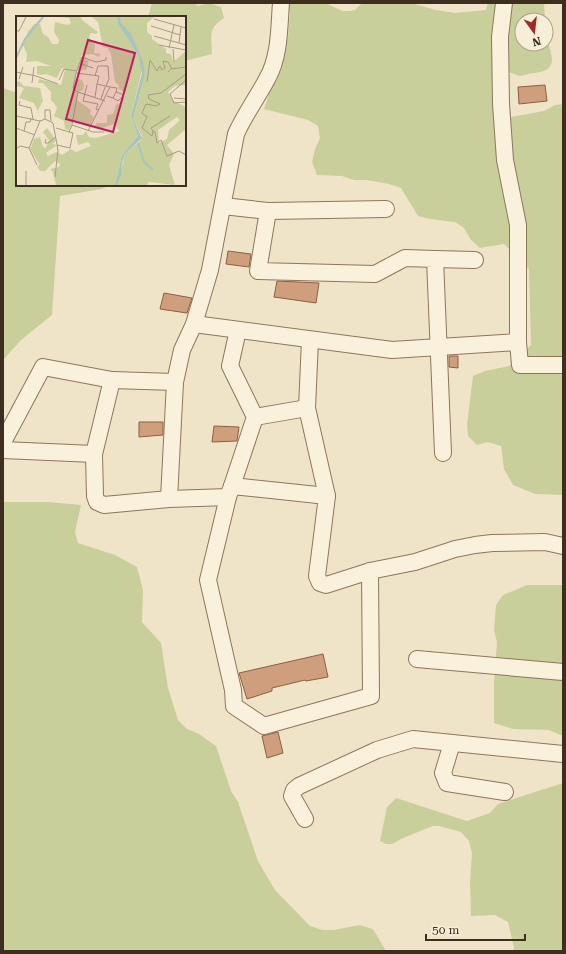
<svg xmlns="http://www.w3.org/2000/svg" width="566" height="954" font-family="'Roboto Serif',serif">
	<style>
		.green { fill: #c9cf9b }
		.building { fill: #cf9f7d; stroke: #8d5f41 }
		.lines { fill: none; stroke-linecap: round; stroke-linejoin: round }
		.street-casing { stroke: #8d765c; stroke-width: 18 }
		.street { stroke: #faf1dc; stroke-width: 16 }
		.inset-river { fill: none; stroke: #a9c4bc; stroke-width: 2 }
		.inset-road { fill: none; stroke: #a89b85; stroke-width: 1 }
		.view { fill: #c2185b; fill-opacity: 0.15; stroke: #c2185b; stroke-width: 2 }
		.inset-edge { fill: none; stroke: #3d2e20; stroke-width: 2 }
	</style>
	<rect width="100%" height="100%" fill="#f0e4c8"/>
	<g class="green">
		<path d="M152 3H194L198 6 209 3 221 7 224 18C207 29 212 35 212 54L185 61V17H148Z"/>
		<path d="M285 3H325L343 11H349L355 10 362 3H411L436 10 455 13 486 10 488 3H544L545 20H522V44H546V35C551 55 561 71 533 73 529 73 524 76 520 76 514 75 510 71 503 72L500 119 544 111 555 105 563 104V495L535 494 513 485 504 469 501 446 488 442 477 445 468 436 467 425 473 376 485 371 509 366 531 345 529 269 504 244 480 248 471 240 464 228 455 222 430 219 418 216 401 188 389 184 366 180H354L342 176 317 175 312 162 315 149 320 138 318 126 308 120 264 109 288 37 290 13 284 5Z"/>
		<path d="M3 88 17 93V185H110L102 189 60 196 52 315 21 340 3 360Z"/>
		<path d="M3 502H48L81 505 75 532 78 543 115 555 137 567 143 590 142 622 161 643 168 688 178 720 187 729 199 734 216 746 231 791 238 802 258 861 275 890 310 926 322 930H334L359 925 373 929 386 951H3Z"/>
		<path d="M527 585H563V736L549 730 513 729 494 723V683L497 642 494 630 496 605 503 595Z"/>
		<path d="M563 783V951H513L514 948 508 922 495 915 471 916 470 883 472 853 469 841 461 832 439 826H433L403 838 392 844H386L380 841 387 807 396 798 467 821 490 813 498 804Z"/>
	</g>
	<g class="building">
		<path d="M545 85 547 101 519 104 518 87Z"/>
		<path d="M228 251 251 254 249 267 226 264Z"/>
		<path d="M277 281 319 283 316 303 274 297Z"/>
		<path d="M164 293 192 298 187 313 160 309Z"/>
		<path d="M449 356H458V368L449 367Z"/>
		<path d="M139 422H163V435L139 437Z"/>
		<path d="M214 426 239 427 237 441 212 442Z"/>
		<path d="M323 654 328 677 306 681 305 680 272 688V691L247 699 239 673Z"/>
		<path d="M278 732 283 753 267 758 262 736Z"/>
	</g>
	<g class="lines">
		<g class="street-casing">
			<g id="street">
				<path d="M281 3C279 28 280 56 267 79 257 98 245 114 236 134L210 270 194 324 182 350 175 382 169 499 228 497 232 486 327 496 317 576 320 583 326 585 370 571 415 562 455 549 475 545 492 543 545 542 563 546"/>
				<path d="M223 206 268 211 258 271 375 274 405 258 435 259 443 453"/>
				<path d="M268 211 386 209"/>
				<path d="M435 259 475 260"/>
				<path d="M194 324 392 350 518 342V225L505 160 501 104 500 37 504 3"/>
				<path d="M310 340 307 408 327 496"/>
				<path d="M518 342 520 365H563"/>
				<path d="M255 417 307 408"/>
				<path d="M3 442 43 367 112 380"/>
				<path d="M3 450 94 454"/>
				<path d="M232 486 255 417 230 366 238 330"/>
				<path d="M228 497 208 580 233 690 234 706 264 726 371 696 370 571"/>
				<path d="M169 499 104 505 97 502 95 496 94 454 112 380 175 382"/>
				<path d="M417 659 563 672"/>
				<path d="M452 743 443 773 447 783 505 792"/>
				<path d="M305 819 292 796 294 790 299 786 377 750 413 739 563 754"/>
			</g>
		</g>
		<use href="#street" class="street"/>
	</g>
	<g transform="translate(16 16)">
		<rect width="170" height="170" fill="#f0e4c8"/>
		<path d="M44 1H65L66 4 82 16 80 18 75 17 73 21 79 29 78 37 85 38 82 41 77 38 66 39 65 41 73 45 70 54H60V62L66 64 68 69 67 74 61 76V84L75 94 74 98 78 101 73 111 57 104 53 114 49 113 48 105 38 100 41 91 35 84V76L27 67H22L23 63 45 69 49 53 46 52 41 62 30 58 24 59 21 58V50H35L21 45 10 46 11 38 7 29 12 16 18 8H24L27 18 32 21 36 28H42L43 24 38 16 39 6 52 9 55 7 53 2ZM69 1H101L102 8 122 39 126 53 115 100 122 120 106 139 99 169H40L37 156 34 153 43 151 44 148 39 145 29 155H24L21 150 24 149 14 133 18 123 24 121 27 131 30 132 33 124 27 116 31 112 40 124 37 128 41 129 30 137 32 140 41 136 46 139 55 133 60 136 75 130 72 126 62 129 60 119H67L70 115 73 121 80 122 103 115 98 108 83 113 79 110 81 107H91V99L97 98 100 89 105 86 110 77 102 72 103 69 99 66 95 38 92 32 87 31 82 6 76 1ZM104 1H138L131 7V16L136 20V23L150 33V37L155 38 157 46 170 35V69L159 70 152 76 157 85 170 91V113L151 129 158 138 153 149 159 169 133 166 131 169H101L109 138 125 124 126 120 117 103 129 58 125 41 115 17 104 7ZM161 101 164 104 153 114 151 123 143 127 142 114ZM3 65 8 70 24 72 27 85 22 94 24 100 18 87 3 82 8 72 1 70 0 67Z" fill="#c9cf9b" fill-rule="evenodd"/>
		<path d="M101 1H104L105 7 115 17 127 45 129 58 117 103 126 122 109 138 106 147 105 159 101 169H99L106 139 122 120 115 100 126 57 122 39 102 8Z" fill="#a9c4bc"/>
		<path class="inset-river" d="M0 42 9 23 27 1M122 127 128 146 137 154"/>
		<path class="inset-road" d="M138 3 170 12M135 10 164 19M0 15H3L10 1M138 20 170 29M163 27 165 11M143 29 170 34M153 32 158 9M157 33 158 46M63 47 77 52M0 56 20 60 42 68M152 56 155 53 170 51M60 57 57 72 62 76M79 60 82 50H92L93 63 90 70M3 63 7 51M43 64 48 53 61 55M170 64 154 78 158 87 170 86M131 66 134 44 141 55 144 50 146 54 149 52 147 45 152 46 156 53M16 67 18 51M71 69 67 85 82 88 80 93 83 94M91 80 97 82 100 76 101 72 94 71M79 81 81 68M97 82 102 85 108 79 100 76M158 82 170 83M85 83 89 71M4 85 3 89 15 92 17 103M0 100 24 105M29 103V94H34L35 105M56 109 62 76 89 85M0 112 19 119M40 112 53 116 56 109 77 116H88M8 115 10 106H14L15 102M72 115 94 71 81 68 83 60 60 57 66 41 80 46 90 44V41M137 115 135 112 154 100M30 123 29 127H32L40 121M145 124 141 127 139 116 137 115 136 120 126 112 131 101 126 97 130 88 140 90 144 88 133 83 132 79 145 77 170 58M145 124 151 140 163 135 170 139M41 129 54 132 57 117 53 116M13 132 21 149M0 133 4 130 13 132 24 105 29 103 37 107 42 134 39 161M10 169V155"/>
		<path class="view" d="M72 24 119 37 97 116 50 103Z"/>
		<rect width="170" height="170" class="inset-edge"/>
	</g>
	<rect width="566" height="954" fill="none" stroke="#3d2e20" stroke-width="8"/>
	<g transform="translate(534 32) rotate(165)"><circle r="19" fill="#f7eed8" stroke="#ada18e"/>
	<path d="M0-3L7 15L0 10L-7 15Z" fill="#9e2a2b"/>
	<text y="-6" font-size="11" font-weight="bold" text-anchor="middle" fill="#3d2e20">N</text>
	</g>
	<path d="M426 934v6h99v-6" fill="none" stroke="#3d2e20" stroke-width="2"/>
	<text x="432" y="934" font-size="12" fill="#3d2e20" stroke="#f7eed8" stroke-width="3" paint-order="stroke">50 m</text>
</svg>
